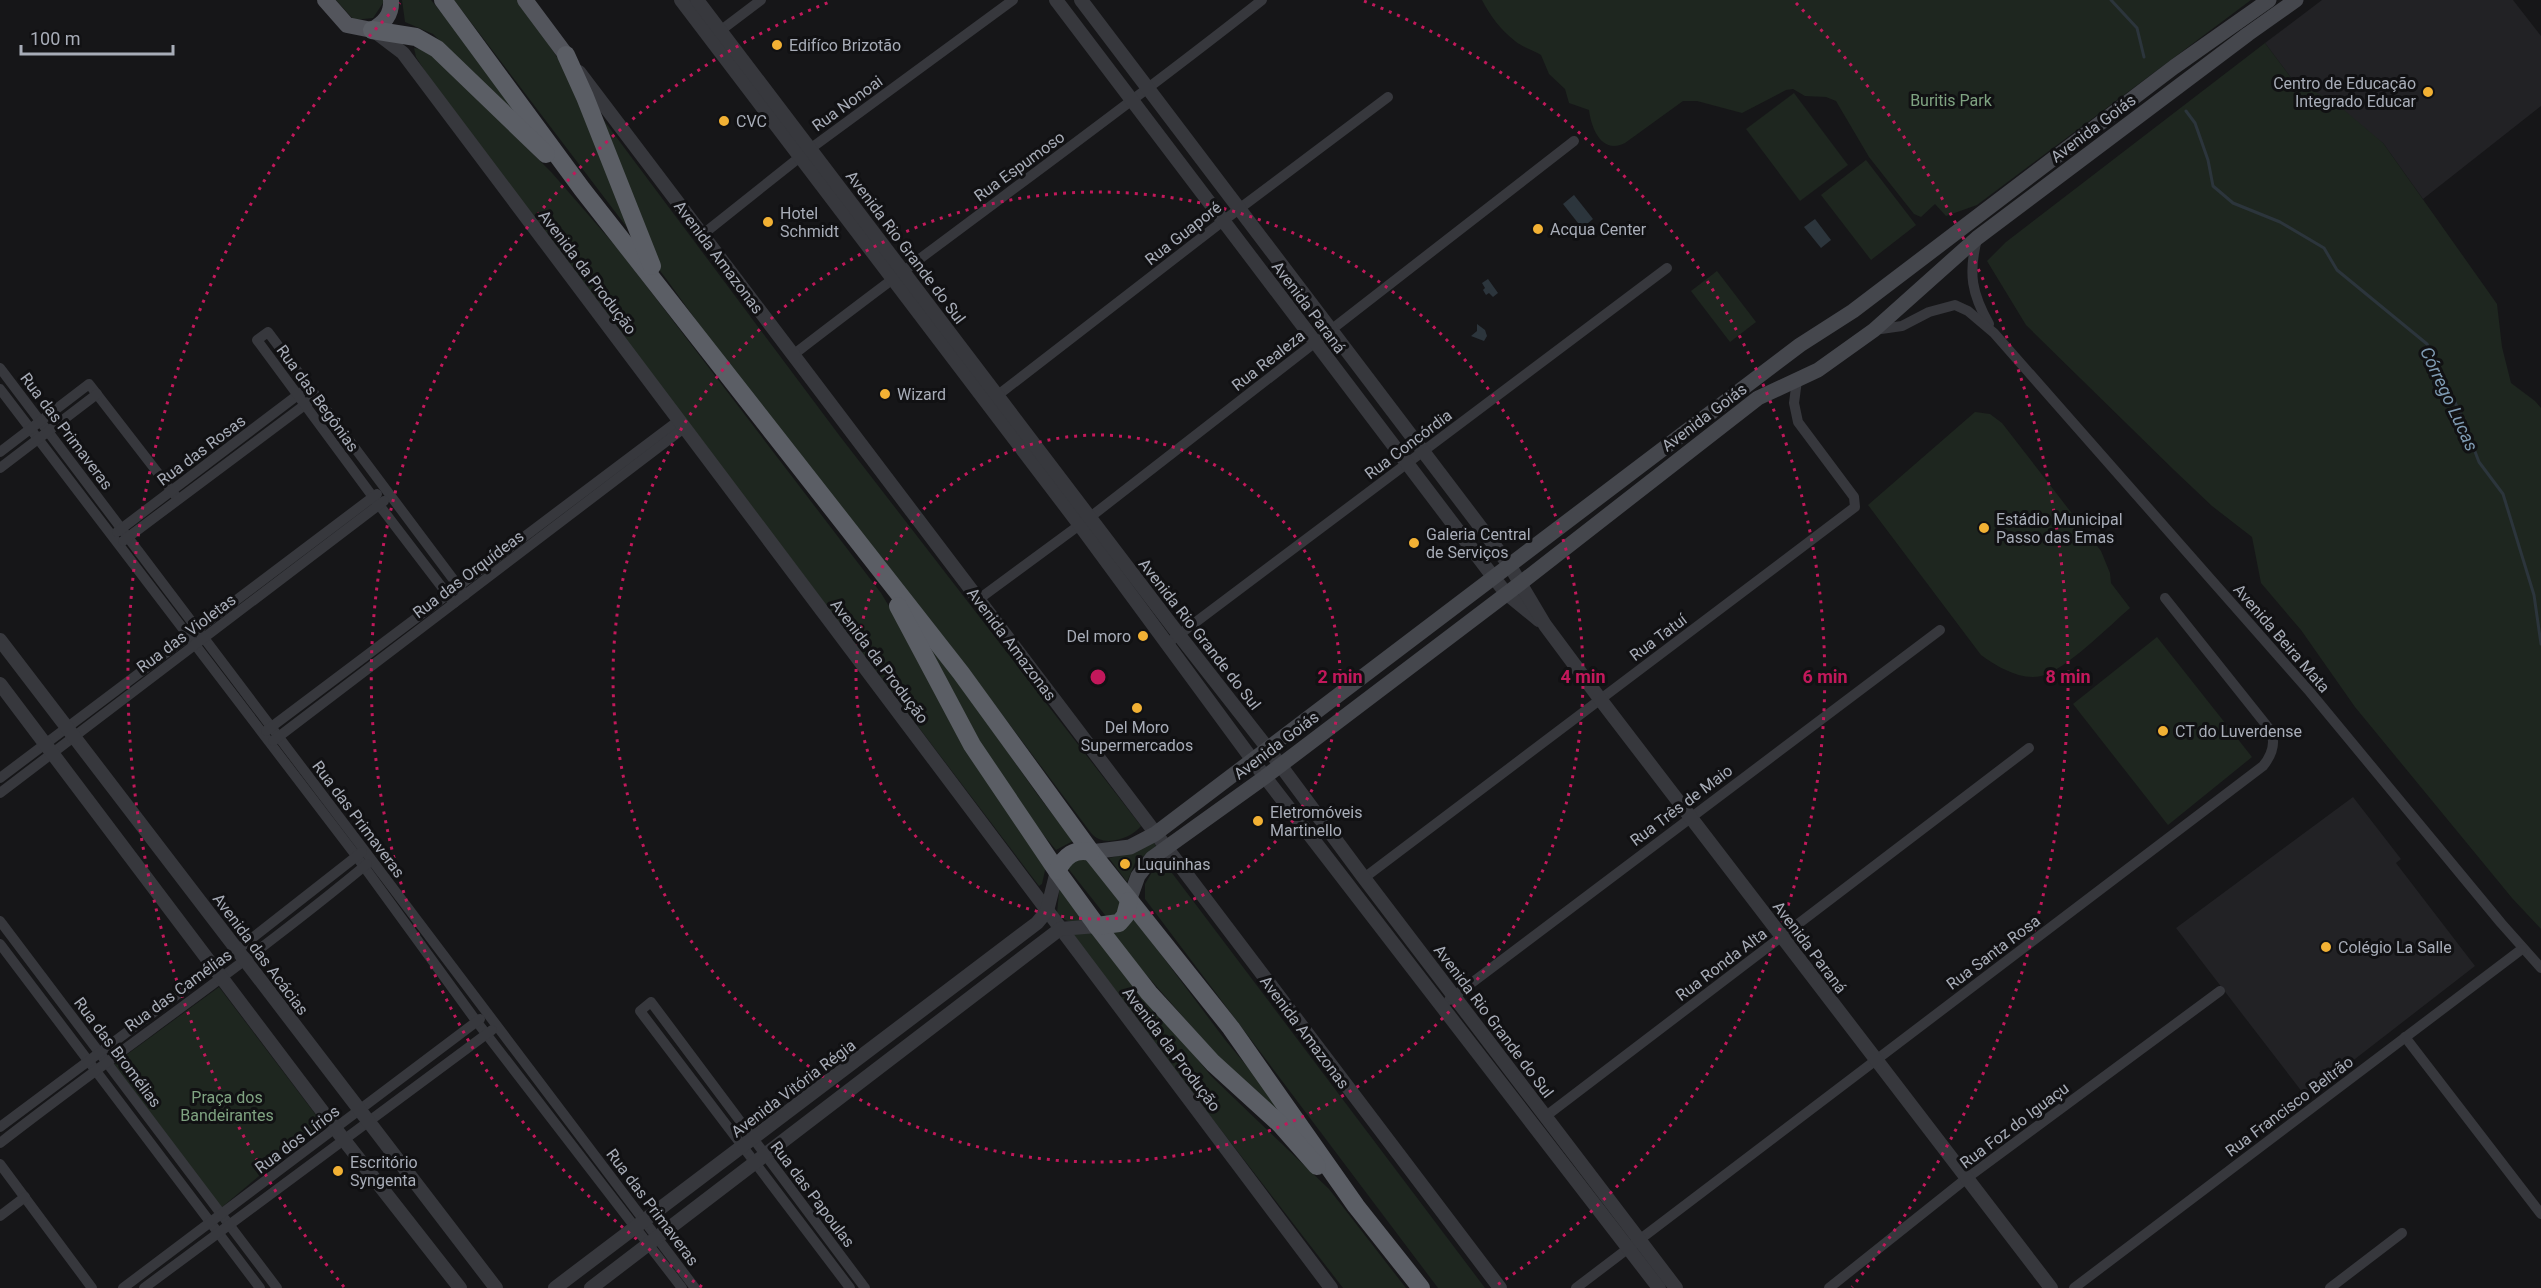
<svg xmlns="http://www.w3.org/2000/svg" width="2541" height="1288" font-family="Roboto,sans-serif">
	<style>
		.built { fill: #222225 }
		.green { fill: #1e261f }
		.water { fill: #2c353c }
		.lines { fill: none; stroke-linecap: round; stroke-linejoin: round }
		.stream { stroke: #2c353c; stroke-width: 3 }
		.minor { stroke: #37383d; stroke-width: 10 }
		.tertiary { stroke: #37383d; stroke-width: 14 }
		.secondary { stroke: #45474d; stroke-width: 15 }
		.primary { stroke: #53555c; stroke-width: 16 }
		.trunk { stroke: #5b5e65; stroke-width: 18 }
		.ring { fill: none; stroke: #c2185b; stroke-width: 3; stroke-dasharray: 3 6 }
		.poi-dot { fill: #f2b134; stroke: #111113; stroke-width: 2 }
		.labels { text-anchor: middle; stroke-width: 6; stroke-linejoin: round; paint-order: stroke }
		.poi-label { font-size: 16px; fill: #a8adb8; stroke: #111113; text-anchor: start }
		.park-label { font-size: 16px; fill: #7fa381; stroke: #111113 }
		.street-label { font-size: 16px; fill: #a8adb8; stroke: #111113 }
		.water-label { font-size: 18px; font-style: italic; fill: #7f9bb3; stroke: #111113 }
		.centre { fill: #c2185b; stroke: #111113; stroke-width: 3 }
		.ring-label { font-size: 18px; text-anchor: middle; font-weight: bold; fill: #c2185b; stroke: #111113; stroke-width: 6; stroke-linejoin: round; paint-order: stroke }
	</style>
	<rect width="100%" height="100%" fill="#161618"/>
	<g class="built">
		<path d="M2322 0H2513L2541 36V106L2423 199 2383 143 2292 79 2265 43Z"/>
		<path d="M2353 797 2401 859 2396 863 2475 966 2306 1097 2176 928Z"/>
	</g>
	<g class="green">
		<path d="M336 0H383V3L373 18 354 20Z"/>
		<path d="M402 0H431L567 166 433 34 405 22Z"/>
		<path d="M454 0H519L561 63 839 435 1141 826C1134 836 1111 845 1099 839 1096 838 1093 835 1091 833L947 641 745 388 667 280Z"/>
		<path d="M1482 0H2251L1977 205 1946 216 1935 204 1921 217 1914 214 1869 157 1836 101 1826 97 1805 96 1793 89 1786 90 1742 113 1697 101H1683L1625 143C1601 155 1591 127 1589 110L1569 103 1565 89 1549 74 1541 55C1533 50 1522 47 1515 41 1501 30 1490 16 1482 0Z"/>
		<path d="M2265 43 2292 79 2337 104 2383 143 2497 304 2502 347 2511 383 2535 401 2541 408V929L2512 898 2355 707 2301 630 2261 583 2252 537 2212 506 2174 470 2026 325 1987 261 2006 242Z"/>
		<path d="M414 48 420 49 435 56 552 173 619 250 881 593 1046 866 1042 884 1039 886 444 101 416 57Z"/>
		<path d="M1794 93 1848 165 1800 201 1746 129Z"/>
		<path d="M1866 160 1916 225 1871 260 1821 195Z"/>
		<path d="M1717 271 1756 322 1730 342 1691 291Z"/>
		<path d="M1975 412 1990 414 2002 423 2101 551 2110 573 2111 583 2130 608C2109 626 2066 670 2041 676 2021 681 1996 666 1981 655L1868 505Z"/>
		<path d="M926 636 1037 794 1073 841 1056 850 1011 796 933 662Z"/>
		<path d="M2157 637 2252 757 2168 825 2073 704Z"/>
		<path d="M1152 840 1156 846 1135 863 1127 882 1109 858 1131 853Z"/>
		<path d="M1087 856 1124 901 1122 913 1109 920 1067 867 1068 862Z"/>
		<path d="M1163 869 1172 873 1485 1288H1438L1145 899V884L1152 872Z"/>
		<path d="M1060 882 1090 923C1076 923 1066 924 1057 913Z"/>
		<path d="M1130 913 1226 1041 1304 1135 1249 1092 1108 931Z"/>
		<path d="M1096 932 1211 1076 1329 1189 1406 1288H1343L1072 937 1076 933Z"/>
		<path d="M219 987 322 1123 221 1208 114 1064Z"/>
	</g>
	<g class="water">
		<path d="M1574 195 1593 219 1582 228 1563 204Z"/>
		<path d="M1815 219 1831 240 1821 248 1804 227Z"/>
		<path d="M1488 279 1498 293 1493 297 1489 293 1486 295 1483 290 1485 288 1482 283Z"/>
		<path d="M1477 324 1485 330 1487 336 1484 341 1471 336 1477 331Z"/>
	</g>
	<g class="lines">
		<g class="stream">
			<path d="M2111 0 2137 28 2144 57"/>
			<path d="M2186 111 2195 123 2208 160 2213 186 2233 203 2280 222 2324 248 2337 270 2427 344 2461 415 2479 462 2503 494 2534 595 2541 644"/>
		</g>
		<g class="minor">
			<path d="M720 31 761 0"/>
			<path d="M702 235 810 149 1013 0"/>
			<path d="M1977 239C1968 274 1972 294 1989 324"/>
			<path d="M1874 330 1902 326 1929 312 1955 305 1968 311 1994 333 2310 692 2501 923 2541 968"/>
			<path d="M793 355C948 235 1108 122 1262 0"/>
			<path d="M0 368 695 1288"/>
			<path d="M0 389 357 857 477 1022 682 1288"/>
			<path d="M998 395 1223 221 1388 97"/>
			<path d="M0 452 89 384 178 499"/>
			<path d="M0 468 97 394"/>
			<path d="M117 532 303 391"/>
			<path d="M123 541 310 401"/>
			<path d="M979 599 1089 518 1574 141"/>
			<path d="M454 603 373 497 257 340 268 332 465 595"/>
			<path d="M1168 643 1667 268"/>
			<path d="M266 731 678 421"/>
			<path d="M273 741 684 428"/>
			<path d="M0 778 377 494"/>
			<path d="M0 793 384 501"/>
			<path d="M1364 878 1855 507 1854 497 1798 422 1794 403 1797 380"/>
			<path d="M0 921 277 1288"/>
			<path d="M0 944 260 1288"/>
			<path d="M1449 1000 1940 630"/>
			<path d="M2405 1037 2541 1214"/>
			<path d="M1546 1116 2029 748"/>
			<path d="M0 1127 237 950 362 852"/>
			<path d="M0 1143C121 1049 249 962 367 864"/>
			<path d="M0 1164 92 1288"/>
			<path d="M0 1216 25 1197"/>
			<path d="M123 1288 480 1019"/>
			<path d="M144 1288 492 1030"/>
			<path d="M850 1288 640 1011 651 1002 865 1288"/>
			<path d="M1576 1288 2263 766C2272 755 2276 744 2271 731L2165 598"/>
			<path d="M1829 1288 1967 1178 2220 991"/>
			<path d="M2074 1288 2522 949"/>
			<path d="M2330 1288 2402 1233"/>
		</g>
		<g class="tertiary">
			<path d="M681 0 1079 524 1265 777 1659 1288"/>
			<path d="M697 0 1179 635 1269 750 1364 878 1676 1288"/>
			<path d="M1056 0 1494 578 1506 593 1539 620"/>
			<path d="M1081 0 1510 566 1545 625 1600 699 2051 1288"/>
			<path d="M374 31 403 53 1331 1288"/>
			<path d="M579 72 1500 1288"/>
			<path d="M0 640 496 1288"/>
			<path d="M0 684 344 1140 460 1288"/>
			<path d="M555 1288 1037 923 1047 911 1057 871"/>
			<path d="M591 1288 1060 929 1097 926"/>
		</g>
		<g class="secondary">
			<path d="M1091 852 1130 847 1155 834 1800 345 1853 311 2174 67 2269 0"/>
			<path d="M1129 901 1138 876 1152 858 1265 777 1522 582 1758 398 1818 370 1874 330 1977 238 2248 34 2296 0"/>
		</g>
		<g class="primary">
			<path d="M325 0 347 25 372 30C384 23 392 15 391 0"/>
			<path d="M525 0 566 55"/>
		</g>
		<g class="trunk">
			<path d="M443 0 582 189 961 673 1091 852 1231 1028 1356 1206 1421 1288"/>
			<path d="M372 30 416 37 437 49 546 154"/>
			<path d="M566 55 585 97 652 266"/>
			<path d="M898 606 972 745 1057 871 1097 926 1149 993 1213 1063 1280 1124 1317 1166"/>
			<path d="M1057 871C1065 856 1074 848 1091 852"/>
			<path d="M1097 926 1119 923 1125 916 1129 901"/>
		</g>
	</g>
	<g class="ring">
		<circle cx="1098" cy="677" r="242"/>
		<circle cx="1098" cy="677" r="485"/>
		<path d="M702 1287A727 727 0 0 1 832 1M1364 1A727 727 0 0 1 1494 1287"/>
		<path d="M344 1287A970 970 0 0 1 400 3M1796 3A970 970 0 0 1 1852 1287"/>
	</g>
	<g class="poi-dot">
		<circle cx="777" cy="45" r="6"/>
		<circle cx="2428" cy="92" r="6"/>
		<circle cx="724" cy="121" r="6"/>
		<circle cx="768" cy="222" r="6"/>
		<circle cx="1538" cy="229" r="6"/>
		<circle cx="885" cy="394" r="6"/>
		<circle cx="1984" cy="528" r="6"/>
		<circle cx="1414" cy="543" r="6"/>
		<circle cx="1143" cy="636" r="6"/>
		<circle cx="1137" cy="708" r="6"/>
		<circle cx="2163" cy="731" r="6"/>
		<circle cx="1258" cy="821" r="6"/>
		<circle cx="1125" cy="864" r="6"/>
		<circle cx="2326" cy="947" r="6"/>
		<circle cx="338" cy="1171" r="6"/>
	</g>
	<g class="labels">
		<g class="poi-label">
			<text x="789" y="51">Edifíco Brizotão</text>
			<text x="2416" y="89" text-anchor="end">Centro de Educação<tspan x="2416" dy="18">Integrado Educar</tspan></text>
			<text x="736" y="127">CVC</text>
			<text x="780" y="219">Hotel<tspan x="780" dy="18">Schmidt</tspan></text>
			<text x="1550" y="235">Acqua Center</text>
			<text x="897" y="400">Wizard</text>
			<text x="1996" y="525">Estádio Municipal<tspan x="1996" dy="18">Passo das Emas</tspan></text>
			<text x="1426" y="540">Galeria Central<tspan x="1426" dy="18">de Serviços</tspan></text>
			<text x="1131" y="642" text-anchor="end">Del moro</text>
			<text x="1137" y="733" text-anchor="middle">Del Moro<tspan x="1137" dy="18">Supermercados</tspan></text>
			<text x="2175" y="737">CT do Luverdense</text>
			<text x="1270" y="818">Eletromóveis<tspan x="1270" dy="18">Martinello</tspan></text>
			<text x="1137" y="870">Luquinhas</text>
			<text x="2338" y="953">Colégio La Salle</text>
			<text x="350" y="1168">Escritório<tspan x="350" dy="18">Syngenta</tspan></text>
		</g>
		<g class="park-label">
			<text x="1951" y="106">Buritis Park</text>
			<text x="227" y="1103">Praça dos<tspan x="227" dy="18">Bandeirantes</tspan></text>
		</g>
		<g class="street-label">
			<text transform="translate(847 103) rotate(-36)" y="6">Rua Nonoai</text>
			<text transform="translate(2093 128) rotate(-37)" y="6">Avenida Goiás</text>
			<text transform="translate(1019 166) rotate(-36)" y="6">Rua Espumoso</text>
			<text transform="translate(1183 233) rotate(-38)" y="6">Rua Guaporé</text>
			<text transform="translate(906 247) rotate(53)" y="6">Avenida Rio Grande do Sul</text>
			<text transform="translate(719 257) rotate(53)" y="6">Avenida Amazonas</text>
			<text transform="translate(588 272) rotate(53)" y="6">Avenida da Produção</text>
			<text transform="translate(1309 307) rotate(53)" y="6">Avenida Paraná</text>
			<text transform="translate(1268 360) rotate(-38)" y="6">Rua Realeza</text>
			<text transform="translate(318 398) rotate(54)" y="6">Rua das Begônias</text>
			<text transform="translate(1704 417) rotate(-37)" y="6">Avenida Goiás</text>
			<text transform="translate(67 431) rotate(53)" y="6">Rua das Primaveras</text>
			<text transform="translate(1408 444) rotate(-37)" y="6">Rua Concórdia</text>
			<text transform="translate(201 450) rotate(-37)" y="6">Rua das Rosas</text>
			<text transform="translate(468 574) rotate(-37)" y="6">Rua das Orquídeas</text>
			<text transform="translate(186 633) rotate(-37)" y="6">Rua das Violetas</text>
			<text transform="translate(1200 634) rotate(52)" y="6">Avenida Rio Grande do Sul</text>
			<text transform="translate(1658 637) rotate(-37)" y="6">Rua Tatuí</text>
			<text transform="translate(2282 638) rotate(49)" y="6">Avenida Beira Mata</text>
			<text transform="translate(1012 644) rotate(53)" y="6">Avenida Amazonas</text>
			<text transform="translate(880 661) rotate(53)" y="6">Avenida da Produção</text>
			<text transform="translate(1276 745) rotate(-37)" y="6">Avenida Goiás</text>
			<text transform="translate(1681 805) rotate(-37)" y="6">Rua Três de Maio</text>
			<text transform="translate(359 819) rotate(53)" y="6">Rua das Primaveras</text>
			<text transform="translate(1810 947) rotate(53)" y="6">Avenida Paraná</text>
			<text transform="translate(1993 952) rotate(-37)" y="6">Rua Santa Rosa</text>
			<text transform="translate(261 954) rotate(53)" y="6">Avenida das Acácias</text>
			<text transform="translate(1721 964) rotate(-37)" y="6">Rua Ronda Alta</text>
			<text transform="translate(178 990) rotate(-36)" y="6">Rua das Camélias</text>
			<text transform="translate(1494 1021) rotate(53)" y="6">Avenida Rio Grande do Sul</text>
			<text transform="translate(1305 1032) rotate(53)" y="6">Avenida Amazonas</text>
			<text transform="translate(1172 1049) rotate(53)" y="6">Avenida da Produção</text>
			<text transform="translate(118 1052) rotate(53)" y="6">Rua das Bromélias</text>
			<text transform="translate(793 1088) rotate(-37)" y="6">Avenida Vitória Régia</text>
			<text transform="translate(2289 1106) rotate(-37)" y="6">Rua Francisco Beltrão</text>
			<text transform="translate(2014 1125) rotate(-37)" y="6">Rua Foz do Iguaçu</text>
			<text transform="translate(297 1139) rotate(-37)" y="6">Rua dos Lírios</text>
			<text transform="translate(813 1194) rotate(53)" y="6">Rua das Papoulas</text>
			<text transform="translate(653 1207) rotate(53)" y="6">Rua das Primaveras</text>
		</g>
		<g class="water-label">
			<text transform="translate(2449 399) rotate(65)" y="6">Córrego Lucas</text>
		</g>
	</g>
	<circle cx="1098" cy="677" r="9" class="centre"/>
	<g class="ring-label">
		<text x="1340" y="683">2 min</text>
		<text x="1583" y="683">4 min</text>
		<text x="1825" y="683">6 min</text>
		<text x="2068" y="683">8 min</text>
	</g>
	<path d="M21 45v9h152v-9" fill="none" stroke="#a8adb8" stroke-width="3"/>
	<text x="30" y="45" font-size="18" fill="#a8adb8" stroke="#111113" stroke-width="4.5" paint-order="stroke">100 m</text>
</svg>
